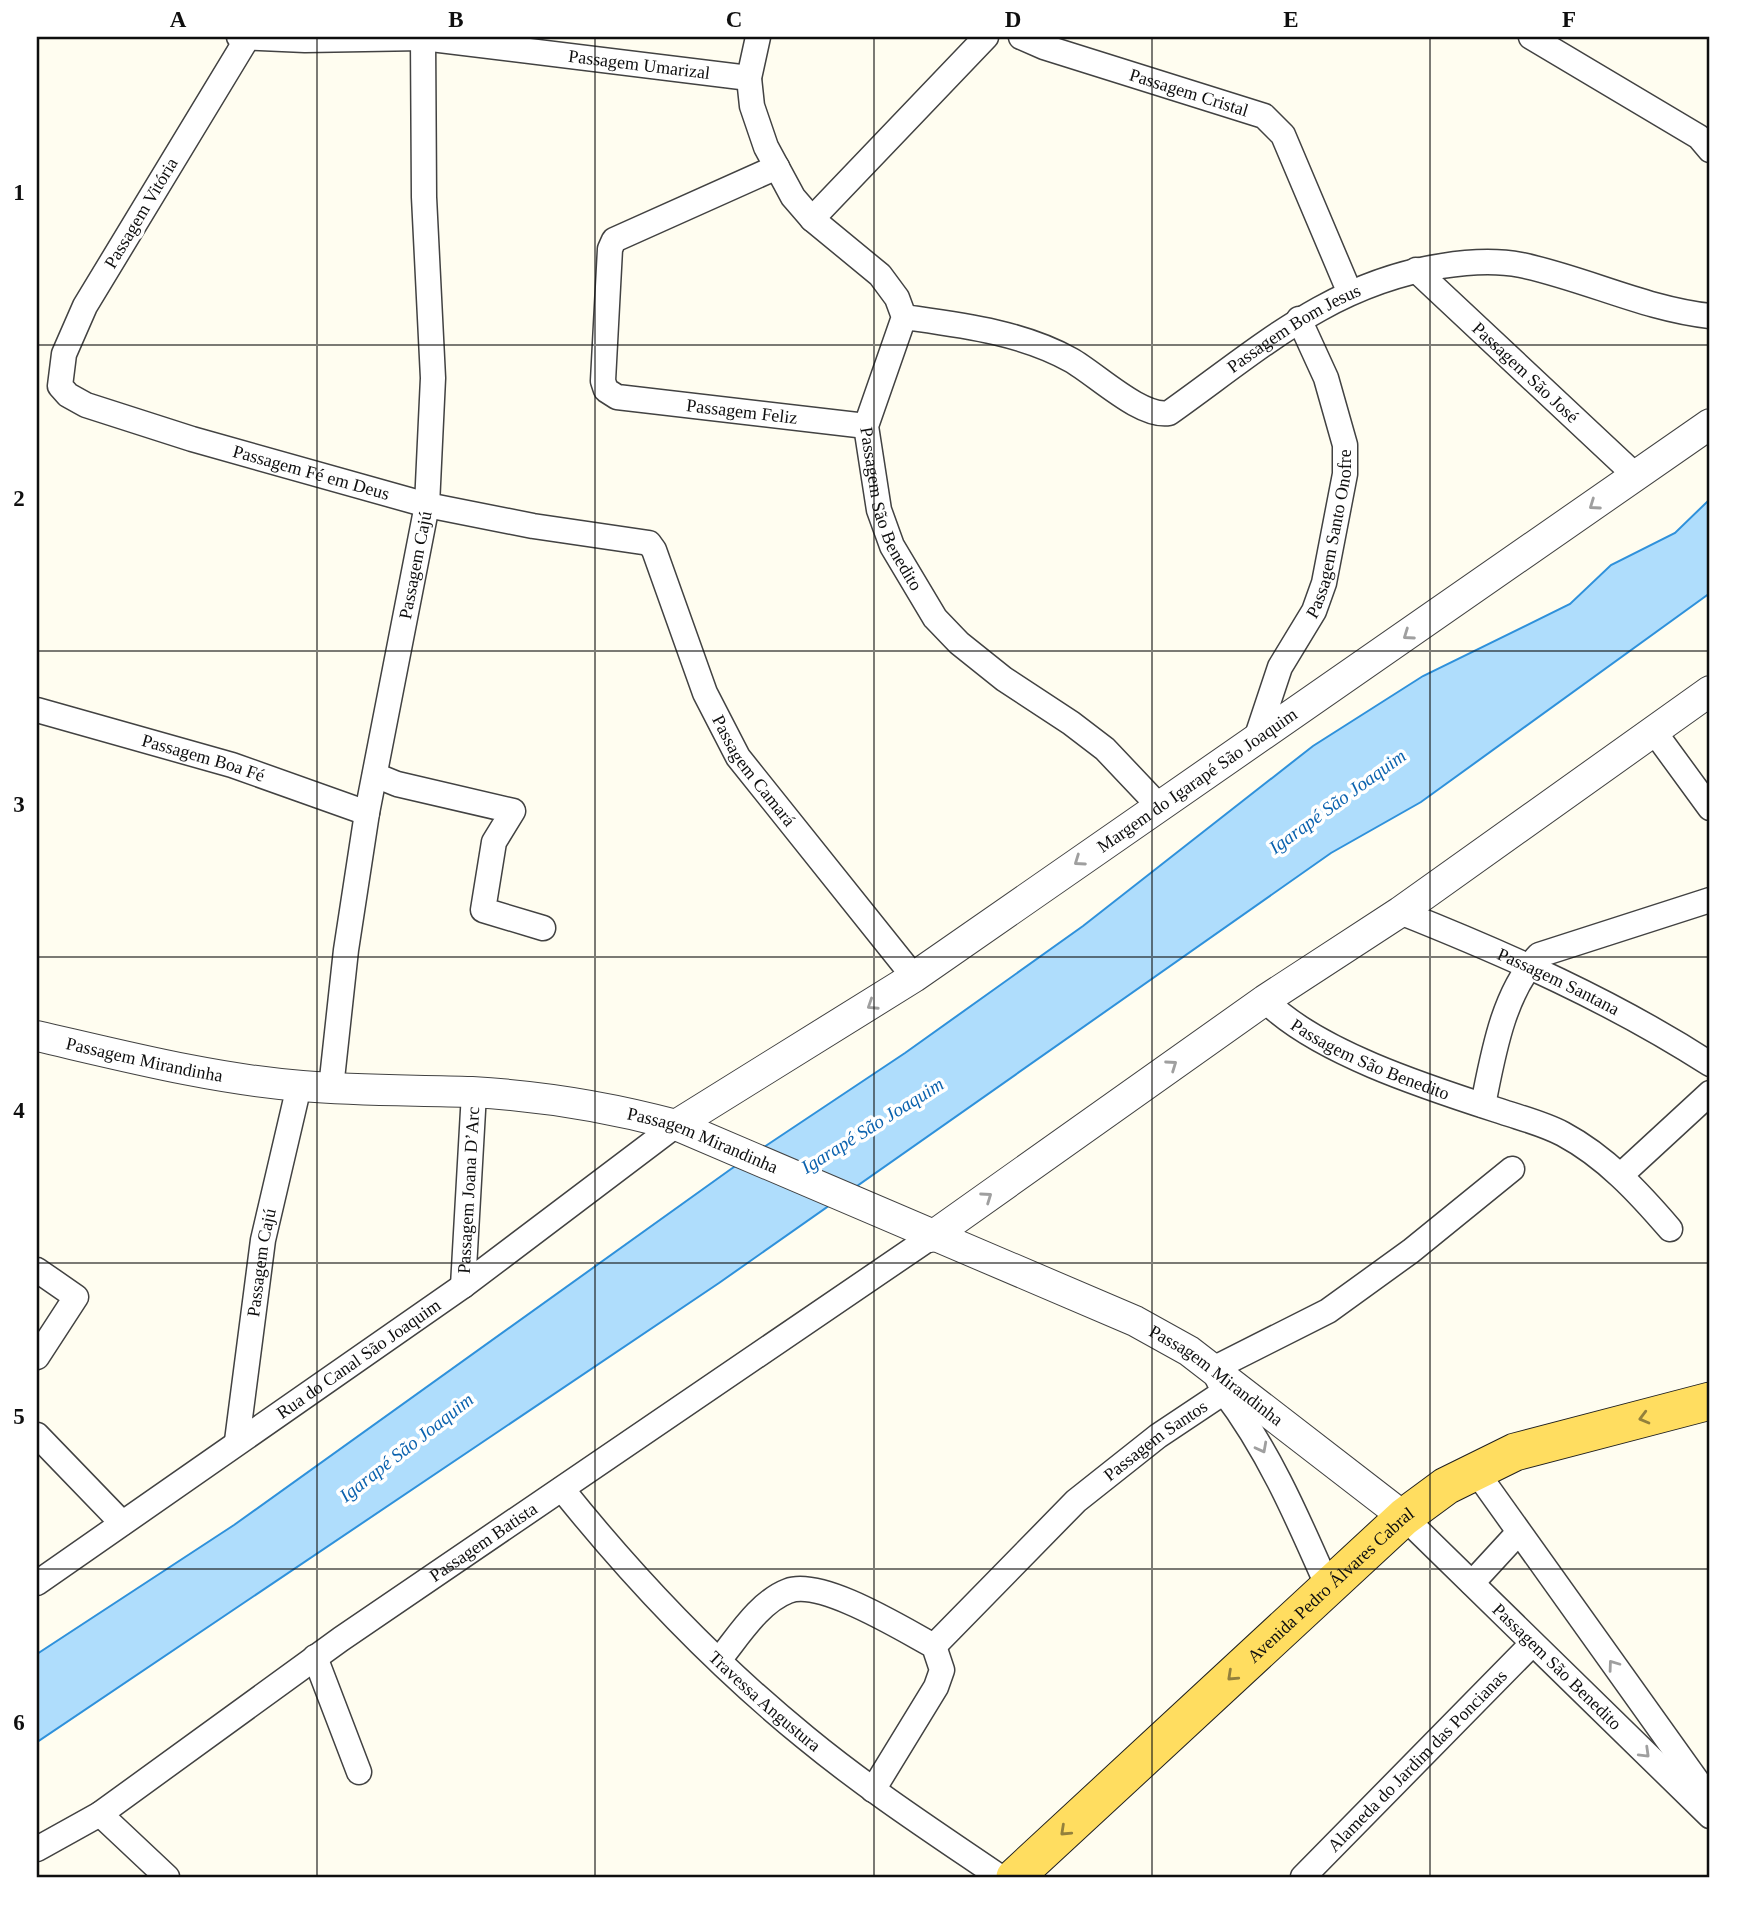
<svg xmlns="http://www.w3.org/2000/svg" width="1747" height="1914" font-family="Georgia,serif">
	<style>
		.water { fill: #afddfc; stroke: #2f91db; stroke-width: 2 }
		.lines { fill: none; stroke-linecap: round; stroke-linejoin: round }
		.minor-casing { stroke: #424242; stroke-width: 27 }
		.tertiary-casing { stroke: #424242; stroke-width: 32 }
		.primary-casing { stroke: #202020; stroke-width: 39 }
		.minor { stroke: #fff; stroke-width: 24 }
		.tertiary { stroke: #fff; stroke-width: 30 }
		.primary { stroke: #ffdd60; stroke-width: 37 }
		.oneway { stroke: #9f9f9f }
		.oneway2 { stroke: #93803c }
		.grid { fill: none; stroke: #0f0f0f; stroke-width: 2; stroke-opacity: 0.55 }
		.labels { text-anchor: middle; stroke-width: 7; stroke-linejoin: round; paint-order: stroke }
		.street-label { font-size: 18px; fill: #0f0f0f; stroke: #fff }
		.water-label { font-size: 19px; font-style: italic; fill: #0b62ae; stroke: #fff }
		.neatline { fill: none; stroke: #0f0f0f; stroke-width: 2.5 }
		.grid-label { font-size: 23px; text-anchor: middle; font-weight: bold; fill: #0f0f0f }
	</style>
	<rect width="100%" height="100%" fill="#fffdf0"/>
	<path class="water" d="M1710 499V593L1421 802 1331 853 719 1283 37 1742V1654L234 1525 731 1169 905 1053 1083 926 1313 746 1423 676 1570 604 1611 565 1675 533Z"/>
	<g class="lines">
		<g class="minor-casing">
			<g id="minor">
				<path id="s1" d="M239 37 305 40 423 38 749 78"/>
				<path id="s2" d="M248 37 85 306 64 354 60 386 68 395 86 405 192 439 427 505 533 526 649 543 654 550 705 693 738 757 914 977"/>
				<path id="s3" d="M758 37 749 78 752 106 766 147 793 197 812 219 880 275 897 298 904 317 866 426 879 510 892 546 935 618 959 643 1004 679 1071 723 1105 749 1158 805"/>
				<path id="s4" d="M1021 37 1044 47 1264 116 1283 135 1349 291"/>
				<path d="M1531 37 1699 137 1710 150"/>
				<path id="s5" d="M777 167 614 240 610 249 603 381 606 390 617 397 866 426"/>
				<path d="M812 219 986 37"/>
				<path id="s6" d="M1416 270 1636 476"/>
				<path id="s7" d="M904 317C960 325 1021 332 1071 360 1096 374 1141 418 1169 413 1258 350 1330 283 1442 266 1467 262 1495 260 1521 265 1584 278 1645 309 1710 316"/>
				<path id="s8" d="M37 710 232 765 367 813"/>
				<path d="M1653 730 1710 808"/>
				<path id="s9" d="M1255 742 1280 667 1314 611 1324 583 1345 474V445L1326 378 1299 319"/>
				<path d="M375 775 397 784 513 811 494 842 483 910 543 928"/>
				<path id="s10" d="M1400 912C1508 955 1612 1001 1710 1064"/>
				<path id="s11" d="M1265 1000C1317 1053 1432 1089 1503 1112 1524 1119 1544 1124 1563 1134 1606 1157 1639 1193 1670 1229"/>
				<path id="s12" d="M331 1088 346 950 367 813 427 505 433 378 424 197 423 37"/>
				<path d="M1483 1105C1493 1055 1503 993 1539 955L1710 900"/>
				<path d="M1621 1175 1710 1093"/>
				<path d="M37 1270 76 1297 37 1357"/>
				<path id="s13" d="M463 1286 474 1093"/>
				<path d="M1224 1392C1269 1451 1298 1519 1328 1587"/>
				<path d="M37 1435 122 1523"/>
				<path id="s14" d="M237 1441 263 1240 299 1086"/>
				<path d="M1475 1470 1710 1799"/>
				<path id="s15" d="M562 1489C635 1580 715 1664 806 1738 868 1789 934 1832 1000 1877"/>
				<path id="s16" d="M1404 1517 1710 1816"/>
				<path id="s17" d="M37 1583 463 1286 676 1125"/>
				<path d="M1472 1583 1518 1533"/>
				<path id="s18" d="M934 1646 1076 1501 1158 1436 1224 1392 1213 1369 1328 1311 1411 1251 1512 1169"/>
				<path d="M315 1657 359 1772"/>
				<path d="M719 1660C738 1637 759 1602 788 1591 821 1578 904 1630 934 1646L942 1670 936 1687 873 1790"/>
				<path d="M100 1814 167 1877"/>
				<path id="s19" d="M37 1849 100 1814 341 1639 931 1237"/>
				<path id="s20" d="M1303 1877 1532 1644"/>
			</g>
		</g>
		<g class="tertiary-casing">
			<g id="tertiary">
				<path id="s21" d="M37 1036C124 1056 213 1079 302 1086 359 1091 415 1090 472 1092 541 1096 609 1107 676 1125L1135 1321 1189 1351 1404 1517"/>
				<path id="s22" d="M676 1125 914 977 1710 424"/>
				<path d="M931 1237 1265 1000 1400 912 1710 691"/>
			</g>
		</g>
		<g class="primary-casing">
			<g id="primary">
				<path id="s23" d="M1015 1877 1404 1517 1446 1486 1515 1452 1710 1401"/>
			</g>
		</g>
		<use href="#minor" class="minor"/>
		<use href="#tertiary" class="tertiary"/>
		<use href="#primary" class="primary"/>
	</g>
	<defs><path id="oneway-chevron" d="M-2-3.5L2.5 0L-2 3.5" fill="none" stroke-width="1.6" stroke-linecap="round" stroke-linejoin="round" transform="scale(1.75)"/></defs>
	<g class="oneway">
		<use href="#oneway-chevron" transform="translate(1594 505) rotate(145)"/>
		<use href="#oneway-chevron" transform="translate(1408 635) rotate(145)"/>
		<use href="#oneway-chevron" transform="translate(1079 861) rotate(145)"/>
		<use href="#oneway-chevron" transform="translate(872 1005) rotate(147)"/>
		<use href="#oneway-chevron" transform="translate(1172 1065) rotate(-35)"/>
		<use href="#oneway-chevron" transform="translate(987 1197) rotate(-35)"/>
		<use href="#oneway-chevron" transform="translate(1262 1448) rotate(62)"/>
		<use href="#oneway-chevron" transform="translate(1613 1665) rotate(-126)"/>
		<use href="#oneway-chevron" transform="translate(1645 1753) rotate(44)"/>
	</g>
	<g class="oneway2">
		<use href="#oneway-chevron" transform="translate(1644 1418) rotate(165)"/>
		<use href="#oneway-chevron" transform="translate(1232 1676) rotate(137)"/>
		<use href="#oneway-chevron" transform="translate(1065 1831) rotate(137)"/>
	</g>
	<path class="grid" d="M317 37V1877M595 37V1877M874 37V1877M1152 37V1877M1430 37V1877M37 345H1710M37 651H1710M37 957H1710M37 1263H1710M37 1569H1710"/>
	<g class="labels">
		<g class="street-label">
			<text dy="6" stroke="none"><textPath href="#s1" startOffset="402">Passagem Umarizal</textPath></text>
			<text dy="6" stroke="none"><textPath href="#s4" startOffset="177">Passagem Cristal</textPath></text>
			<text transform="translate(141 213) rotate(-59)" y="6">Passagem Vitória</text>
			<text dy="6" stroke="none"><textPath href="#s7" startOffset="438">Passagem Bom Jesus</textPath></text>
			<text dy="6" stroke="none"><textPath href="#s6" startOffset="150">Passagem São José</textPath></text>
			<text dy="6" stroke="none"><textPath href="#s5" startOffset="469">Passagem Feliz</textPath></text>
			<text dy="6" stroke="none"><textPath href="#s2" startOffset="667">Passagem Fé em Deus</textPath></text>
			<text dy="6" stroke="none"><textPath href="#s3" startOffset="539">Passagem São Benedito</textPath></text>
			<text dy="6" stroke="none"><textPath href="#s9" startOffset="224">Passagem Santo Onofre</textPath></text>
			<text dy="6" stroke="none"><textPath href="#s12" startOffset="530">Passagem Cajú</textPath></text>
			<text dy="6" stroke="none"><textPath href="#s8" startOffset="173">Passagem Boa Fé</textPath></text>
			<text dy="6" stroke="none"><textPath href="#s2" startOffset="1265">Passagem Camará</textPath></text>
			<text dy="6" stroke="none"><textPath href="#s22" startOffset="625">Margem do Igarapé São Joaquim</textPath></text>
			<text dy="6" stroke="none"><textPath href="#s10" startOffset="173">Passagem Santana</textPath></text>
			<text dy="6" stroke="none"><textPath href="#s11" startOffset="122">Passagem São Benedito</textPath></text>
			<text dy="6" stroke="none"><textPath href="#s21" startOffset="110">Passagem Mirandinha</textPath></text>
			<text dy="6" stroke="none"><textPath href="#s21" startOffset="677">Passagem Mirandinha</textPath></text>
			<text dy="6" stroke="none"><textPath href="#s13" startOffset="96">Passagem Joana D’Arc</textPath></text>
			<text dy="6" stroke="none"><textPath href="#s14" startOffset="180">Passagem Cajú</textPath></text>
			<text dy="6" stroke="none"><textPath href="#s17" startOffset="392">Rua do Canal São Joaquim</textPath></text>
			<text dy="6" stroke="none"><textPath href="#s21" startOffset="1244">Passagem Mirandinha</textPath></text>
			<text dy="6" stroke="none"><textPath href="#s18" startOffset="303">Passagem Santos</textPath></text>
			<text dy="6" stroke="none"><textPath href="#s19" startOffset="542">Passagem Batista</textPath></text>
			<text dy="6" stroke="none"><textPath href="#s23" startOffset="430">Avenida Pedro Álvares Cabral</textPath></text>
			<text dy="6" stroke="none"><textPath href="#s16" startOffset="214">Passagem São Benedito</textPath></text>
			<text dy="6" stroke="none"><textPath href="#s15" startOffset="294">Travessa Angustura</textPath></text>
			<text dy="6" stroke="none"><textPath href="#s20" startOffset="163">Alameda do Jardim das Poncianas</textPath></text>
		</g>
		<g class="water-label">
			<text transform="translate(1337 801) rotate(-36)" y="7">Igarapé São Joaquim</text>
			<text transform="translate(872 1125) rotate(-32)" y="7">Igarapé São Joaquim</text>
			<text transform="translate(406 1447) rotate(-38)" y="7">Igarapé São Joaquim</text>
		</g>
	</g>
	<rect width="1747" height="1914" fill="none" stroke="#ffffff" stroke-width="77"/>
	<rect x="38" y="38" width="1670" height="1838" class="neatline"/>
	<g class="grid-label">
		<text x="178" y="27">A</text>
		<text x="456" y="27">B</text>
		<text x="734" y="27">C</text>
		<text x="1013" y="27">D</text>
		<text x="1291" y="27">E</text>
		<text x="1569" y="27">F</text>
		<text x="19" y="200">1</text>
		<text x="19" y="506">2</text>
		<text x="19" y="812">3</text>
		<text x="19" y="1118">4</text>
		<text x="19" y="1424">5</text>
		<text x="19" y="1730">6</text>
	</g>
</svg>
